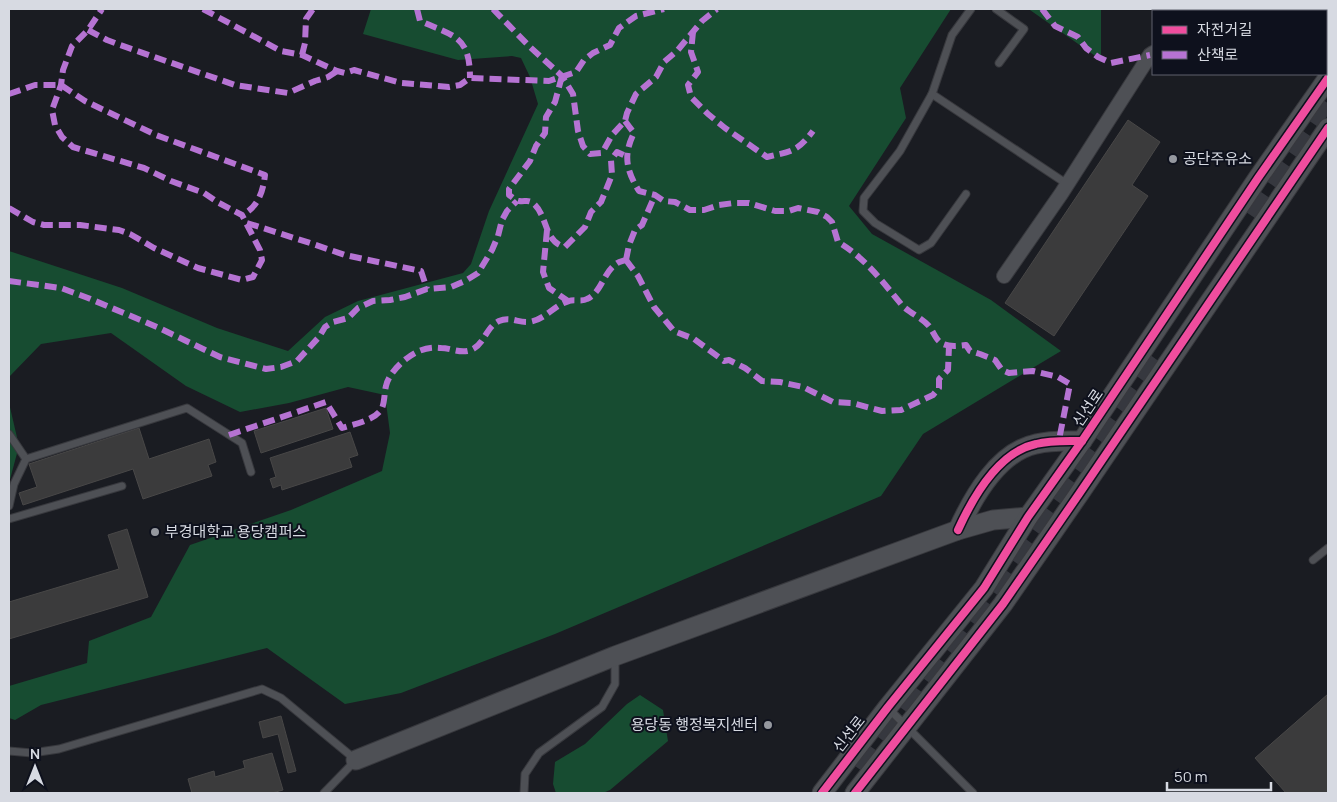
<svg xmlns="http://www.w3.org/2000/svg" width="1337" height="802" font-family="Manrope,'Noto Sans KR',sans-serif">
	<style>
		.forest { fill: #174c31 }
		.building { fill: #3b3b3c; stroke: #484747 }
		.lines { fill: none; stroke-linecap: round; stroke-linejoin: round }
		.highway-tunnel { stroke: #36383f; stroke-width: 25; stroke-dasharray: 25 12; stroke-linecap: butt }
		.lane-casing { stroke: #38393e; stroke-width: 9 }
		.street-casing { stroke: #38393e; stroke-width: 16 }
		.secondary-casing { stroke: #38393e; stroke-width: 21 }
		.lane { stroke: #4e5055; stroke-width: 7 }
		.street { stroke: #4e5055; stroke-width: 14 }
		.secondary { stroke: #4e5055; stroke-width: 19 }
		.quiet { stroke: #b673d3; stroke-width: 6; stroke-dasharray: 12 6; stroke-linecap: butt }
		.cycleway-casing { stroke: #0e111d; stroke-width: 11 }
		.cycleway { stroke: #ef4d9e; stroke-width: 8 }
		.poi-dot { fill: #95989f; stroke: #0e111d; stroke-width: 2 }
		.labels { text-anchor: middle; stroke-width: 4; stroke-linejoin: round; paint-order: stroke }
		.poi-label { font-size: 15px; fill: #d7dae2; stroke: #0e111d; text-anchor: start }
		.street-label { font-size: 15px; fill: #d7dae2; stroke: #0e111d }
	</style>
	<rect width="100%" height="100%" fill="#1a1c22"/>
	<g class="forest">
		<path d="M371 9H951L900 88 906 118 849 206 872 234 991 300 1061 351 923 434 881 496 555 634 401 693 345 704 267 648 41 705 15 720 9 718V686L87 663 89 641 151 617 190 545 291 510 382 471 390 433 385 395 348 387 289 403 240 412 186 386 111 333 41 344 9 377V251L122 288 217 328 288 351 325 317 358 301 463 273 471 264 489 211 538 104 530 77 521 58 512 56 458 60 363 34Z"/>
		<path d="M1027 9H1101V60L1030 10Z"/>
		<path d="M9 403 19 446 9 483Z"/>
		<path d="M640 695 663 710 668 741 610 790 603 793H556L553 784 555 762 585 744 627 704Z"/>
	</g>
	<g class="building">
		<path d="M1128 120 1160 142 1132 185 1148 196 1054 336 1005 303Z"/>
		<path d="M326 408 333 429 261 453 254 431Z"/>
		<path d="M139 428 149 459 209 439 216 462 208 465 212 476 143 499 133 469 23 505 19 493 37 487 29 464Z"/>
		<path d="M350 432 358 455 349 458 352 467 282 490 281 485 273 488 270 479 276 477 270 458Z"/>
		<path d="M127 529 148 597 9 639V602L119 569 108 535Z"/>
		<path d="M1328 694V793H1286L1255 758Z"/>
		<path d="M281 716 296 771 288 773 278 734 263 738 259 722Z"/>
		<path d="M272 753 283 790 272 793H192L188 779 214 771 215 777 245 768 243 761Z"/>
	</g>
	<g class="lines">
		<g class="highway-tunnel">
			<path d="M1246 212 1328 93"/>
			<path d="M862 771 1160 360"/>
		</g>
		<g class="lane-casing">
			<g id="lane">
				<path d="M971 9 952 35 932 94 1067 184"/>
				<path d="M996 9 1024 29 999 63"/>
				<path d="M1297 9 1298 11"/>
				<path d="M932 94 900 151 864 198 863 211 875 223 919 250 931 243 966 194"/>
				<path d="M9 434 26 459"/>
				<path d="M9 506 14 484 26 459 187 408 242 443 251 472"/>
				<path d="M9 519 122 486"/>
				<path d="M1313 560 1328 548"/>
				<path d="M888 708 973 793"/>
				<path d="M9 751 32 753 59 749 262 689 281 698 356 760 324 793"/>
				<path d="M524 793 525 774 539 753 602 707 615 684V657"/>
			</g>
		</g>
		<g class="street-casing">
			<g id="street">
				<path d="M1326 60H1328"/>
				<path d="M1004 276 1061 194 1150 55 1153 53"/>
			</g>
		</g>
		<g class="secondary-casing">
			<g id="secondary">
				<path d="M958 530C973 497 998 452 1036 444 1051 440 1067 441 1082 441"/>
				<path d="M356 760 615 656 958 530 993 520 1028 517"/>
				<path d="M822 793 888 707 984 588 1028 517 1082 441 1258 178 1328 78"/>
				<path d="M855 793 1003 604 1079 494 1328 128"/>
			</g>
		</g>
		<use href="#lane" class="lane"/>
		<use href="#street" class="street"/>
		<use href="#secondary" class="secondary"/>
		<g class="quiet">
			<path d="M203 9 281 51 302 55 337 71 345 73 354 70 401 83 449 87 460 85 470 78 549 81 576 72 584 60 593 53 610 45 619 28 636 16 664 9"/>
			<path d="M417 9 420 21C453 36 470 35 470 78"/>
			<path d="M493 9 530 47 562 76 573 94 578 131 583 146 590 154 602 153 612 135 625 121 627 113 636 94 656 77 664 62 677 51 702 21 717 9"/>
			<path d="M1042 9 1055 26 1078 37 1086 48 1098 57 1111 63 1150 55"/>
			<path d="M88 30 107 40 120 45 235 85 288 93 315 81 328 77 337 71"/>
			<path d="M693 32 691 52 698 72 688 85 691 97 708 114 725 128 767 157C792 151 797 152 813 131"/>
			<path d="M302 55 305 43 306 19 313 9"/>
			<path d="M562 76 555 102 546 117 545 133 536 146 530 161 509 189V195C512 197 516 201 519 201 525 202 529 199 534 204 548 217 544 242 565 247L585 227 591 212 601 202 612 175 611 160 617 152 626 156"/>
			<path d="M9 94 35 85H61L85 101 156 135 265 175C263 192 258 207 242 215"/>
			<path d="M625 121 634 133C623 155 626 170 639 191L655 195 664 201 675 202 690 210H704L719 205 734 203H749L775 211H789L798 208 818 212 827 217 832 222 838 242C864 257 882 281 901 304 909 313 921 317 929 326 934 332 935 340 943 344 950 347 958 346 966 345L970 351 980 354 995 360 1002 370 1009 373 1033 371 1058 377 1070 384 1059 440"/>
			<path d="M9 208 33 222 44 225H80L119 230 130 234 154 248 198 268 242 280 253 277 262 260 260 250 242 215 219 203 204 193 171 181 144 168 73 147 62 137 55 125 52 110 61 85 63 70 72 46 88 30 102 9"/>
			<path d="M247 223 310 243 345 255 421 271 427 289"/>
			<path d="M547 230 543 272 549 288 568 301"/>
			<path d="M626 260 638 276 654 307 674 331 694 339 724 361 729 360 745 368 762 381 780 382 803 387 833 402 852 403 882 411 901 410 933 395 939 388V379L948 370 949 346"/>
			<path d="M626 260 629 245 635 230 642 225 655 195"/>
			<path d="M9 281 61 288 88 298 157 327 220 357 266 369 281 367 297 361 319 337 325 327 333 322 348 318 358 308 373 301 390 300 405 297 427 289 451 287 465 281 478 273 492 250 498 236 502 220 507 211 517 201"/>
			<path d="M229 435 326 402 342 428C354 424 372 421 380 411 385 406 384 393 386 386 388 376 398 365 406 359 416 351 428 346 441 348 451 348 460 354 471 350 485 344 485 328 499 321 510 316 518 323 529 322 545 320 554 305 569 301 574 299 582 302 587 299 602 292 603 273 616 264 618 262 623 261 626 260"/>
		</g>
		<g class="cycleway-casing">
			<g id="cycleway">
				<path d="M958 530C973 497 998 452 1036 444 1051 440 1067 441 1082 441"/>
				<path d="M822 793 888 707 984 588 1028 517 1082 441 1258 178 1328 78"/>
				<path d="M855 793 1003 604 1079 494 1328 128"/>
			</g>
		</g>
		<use href="#cycleway" class="cycleway"/>
	</g>
	<g class="poi-dot">
		<circle cx="1173" cy="159" r="5"/>
		<circle cx="155" cy="532" r="5"/>
		<circle cx="768" cy="725" r="5"/>
	</g>
	<g class="labels">
		<g class="poi-label">
			<text x="1183" y="164">공단주유소</text>
			<text x="165" y="537">부경대학교 용당캠퍼스</text>
			<text x="758" y="730" text-anchor="end">용당동 행정복지센터</text>
		</g>
		<g class="street-label">
			<text transform="translate(1088 408) rotate(-56)" y="5">신선로</text>
			<text transform="translate(849 734) rotate(-52)" y="5">신선로</text>
		</g>
	</g>
	<rect width="1337" height="802" fill="none" stroke="#d7dae2" stroke-width="20"/>
	<rect x="1152" y="10" width="175" height="65" fill="#0e111d" stroke="#5e616c"/>
	<rect x="1162" y="26" width="25" height="8" fill="#ef4d9e" stroke="#5e616c"/>
	<text x="1197" y="35" font-size="15" fill="#d7dae2">자전거길</text>
	<rect x="1162" y="51" width="25" height="8" fill="#b673d3" stroke="#5e616c"/>
	<text x="1197" y="60" font-size="15" fill="#d7dae2">산책로</text>
	<g transform="translate(35 767)" stroke="#0e111d" stroke-width="4" paint-order="stroke">
	<path d="M0-4L9 19L0 12L-9 19Z" fill="#d7dae2"/>
	<text y="-8" font-size="14" font-weight="bold" text-anchor="middle" fill="#d7dae2">N</text>
	</g>
	<path d="M1167 782v8h104v-8" fill="none" stroke="#d7dae2" stroke-width="2.5"/>
	<text x="1174" y="782" font-size="15" fill="#d7dae2" stroke="#0e111d" stroke-width="4" paint-order="stroke">50 m</text>
</svg>
